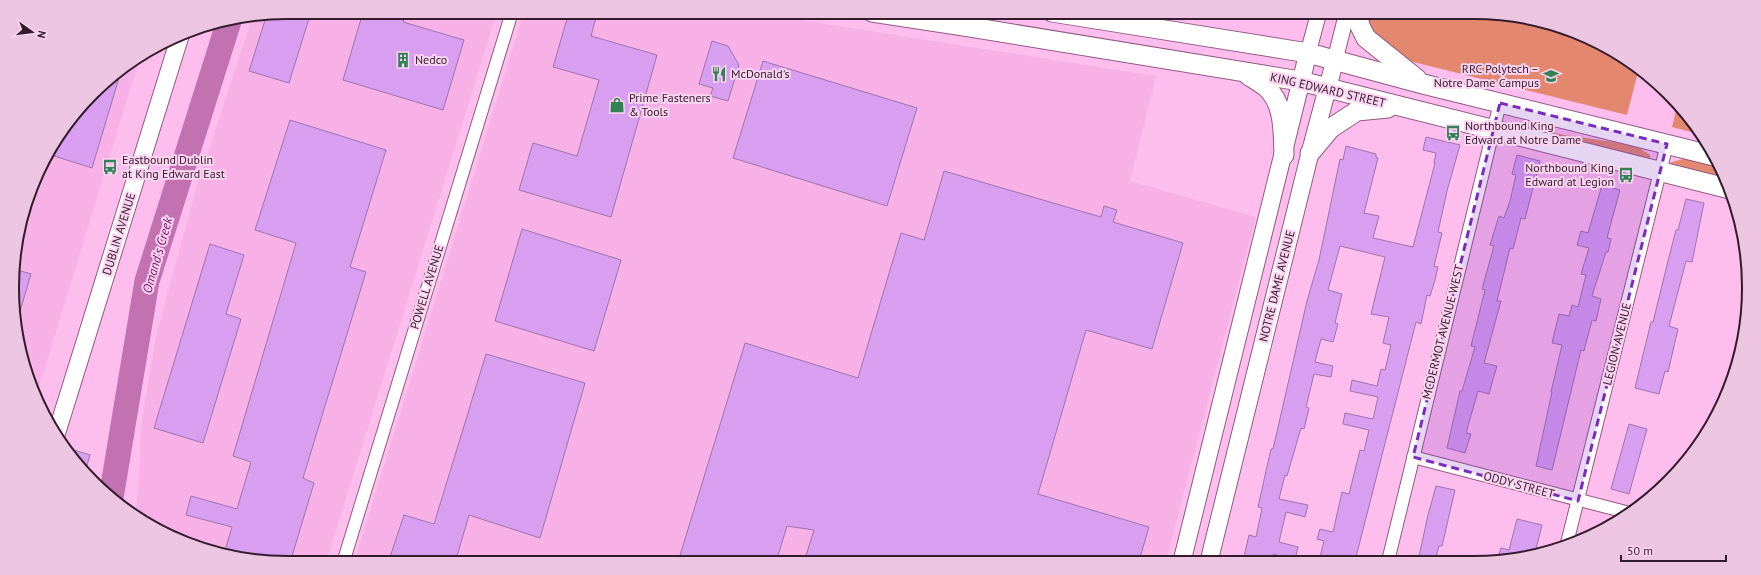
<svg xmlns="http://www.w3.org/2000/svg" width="1761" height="575" font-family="'PT Sans',sans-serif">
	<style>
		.built { fill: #f7b1e6 }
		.green { fill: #e4876f }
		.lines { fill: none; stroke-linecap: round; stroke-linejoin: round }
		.river { stroke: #c272b0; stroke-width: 25 }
		.building { fill: #d89ff0; stroke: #9c74ad }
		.minor-casing { stroke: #925985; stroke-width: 14 }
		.tertiary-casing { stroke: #925985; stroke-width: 17 }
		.secondary-casing { stroke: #925985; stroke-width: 19 }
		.primary-casing { stroke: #925985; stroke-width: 21 }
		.minor { stroke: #fff; stroke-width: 12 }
		.tertiary { stroke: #fff; stroke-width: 15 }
		.secondary { stroke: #fff; stroke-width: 17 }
		.primary { stroke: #fff; stroke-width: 19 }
		.marked { fill: #7b2cbf; fill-opacity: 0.2; stroke: #7b2cbf; stroke-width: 3; stroke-dasharray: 8 5; stroke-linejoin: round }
		.labels { text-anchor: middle; stroke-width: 4; stroke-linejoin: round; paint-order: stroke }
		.poi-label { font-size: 12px; fill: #331b2d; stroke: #fcd4f1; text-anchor: start }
		.street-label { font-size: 12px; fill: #331b2d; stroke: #fcd4f1 }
		.water-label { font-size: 13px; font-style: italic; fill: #741264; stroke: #fcd4f1 }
		.rim { fill: none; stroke: #331b2d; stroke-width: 2 }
	</style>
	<rect width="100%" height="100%" fill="#febeed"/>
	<g class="built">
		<path d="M288 12H497L326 563H287L234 558 182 542 135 517 139 485 141 427 156 336 196 189 253 15Z"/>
		<path d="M524 12H749L1156 76 1130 181 1256 217 1166 561 354 563Z"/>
		<path d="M139 60 37 394 21 359 13 306 14 252 41 165 69 120 106 81Z"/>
	</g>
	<g class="green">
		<path d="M1366 12C1419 12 1474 8 1527 17 1562 23 1611 46 1639 68L1627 115 1369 51Z"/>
		<path d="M1677 107 1681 108 1703 135 1672 127Z"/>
		<path d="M1511 123 1564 135 1635 145 1650 155V160L1510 125Z"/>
		<path d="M1683 159H1691L1720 167 1727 179 1669 164 1672 162Z"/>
	</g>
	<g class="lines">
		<path class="river" d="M111 498 147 281 230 18"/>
	</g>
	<g class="building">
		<path d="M288 12H311L289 83 249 71 267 14Z"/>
		<path d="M363 12H406L403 22 464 40 443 110 343 80Z"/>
		<path d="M569 12H590L597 14 591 36 657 55 611 217 519 190 533 143 577 156 599 80 553 67Z"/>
		<path d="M712 41 728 46 739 65 728 101 710 96 713 88 699 84Z"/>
		<path d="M763 61 917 108 887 206 733 158Z"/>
		<path d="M121 71 92 168 48 154 69 120 106 81Z"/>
		<path d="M290 120 386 150 350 267 366 272 303 478 314 483 290 563H288L234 558 224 554 232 527 186 515 191 496 237 509 251 462 233 456 296 243 255 230Z"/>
		<path d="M1426 137 1460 145 1447 191 1438 232 1442 233 1434 266 1438 267 1435 280 1430 296 1427 295 1421 324 1416 322 1355 561H1319L1324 541 1317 539 1320 529 1333 532 1342 492 1349 494 1360 450 1364 451 1369 430 1343 424 1345 413 1373 419 1378 397 1350 391 1352 380 1377 386 1381 369 1385 370 1391 345 1383 343 1389 317 1371 314 1385 257 1340 246 1328 290 1342 294 1335 323 1338 324 1333 342 1321 339 1315 362 1333 366 1331 377 1314 374 1306 407 1309 408 1304 429 1301 428 1287 476 1285 475 1279 499 1308 505 1305 517 1286 512 1279 542 1298 547 1295 560 1273 554 1271 561H1243L1249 535 1256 537 1262 508 1258 507 1268 462 1271 449H1273L1307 301 1319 260 1340 159 1343 160 1346 146 1376 154V157L1378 158 1364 213 1379 216 1373 238 1413 247 1435 163H1434L1436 153 1423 150Z"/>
		<path d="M1517 155 1540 161 1525 219 1521 218 1513 249 1510 248 1497 301H1501L1484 363 1497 366 1493 379 1489 394 1478 391 1466 433 1471 434 1465 453 1447 448 1460 391H1462L1475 347 1471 346 1485 290 1482 289 1494 246 1490 245 1499 216 1504 218 1510 201 1516 175 1512 174Z"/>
		<path d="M944 171 1101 217 1104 206 1117 210 1113 222 1183 243 1152 349 1086 330 1038 494 1149 527 1139 561 804 562 814 530 787 526 776 562H678L745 343 858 378 901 233 924 240Z"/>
		<path d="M1602 185 1620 190 1607 238 1611 239 1608 252H1606L1592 296 1601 299 1596 321 1592 320 1584 351 1581 350 1552 470 1536 466 1552 392H1551L1562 345 1552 343 1559 314 1569 316 1572 305 1578 307 1586 275 1581 274 1589 248 1577 245 1581 231 1588 233Z"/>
		<path d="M1686 199 1704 203 1692 262 1686 261 1669 326 1678 329 1668 372 1665 371 1659 394 1635 388 1651 322H1653L1668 261 1676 230H1678Z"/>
		<path d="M522 229 621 260 594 351 495 321Z"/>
		<path d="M210 244 244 255 226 314 241 319 203 443 154 428Z"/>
		<path d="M14 269 31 274 16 325 13 306Z"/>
		<path d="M486 354 585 383 540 538 469 515 455 563H388L404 515 434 524Z"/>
		<path d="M1629 424 1647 429 1629 494 1611 489Z"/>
		<path d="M64 447 90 455 85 473 67 451Z"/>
		<path d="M1436 486 1455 490 1442 546H1439L1435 561H1418L1428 515Z"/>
		<path d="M1517 519 1542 525 1535 553 1510 561H1497L1501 548 1509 550Z"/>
	</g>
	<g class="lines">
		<g class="minor-casing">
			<g id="minor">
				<path d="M1413 457 1626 512"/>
				<path d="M1567 543 1667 144"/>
				<path d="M1388 561 1500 103"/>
				<path d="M343 563 512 12"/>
			</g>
		</g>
		<g class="tertiary-casing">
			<g id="tertiary">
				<path d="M1308 53 1319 12"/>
				<path d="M1335 60 1347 12"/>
			</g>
		</g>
		<g class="secondary-casing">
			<g id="secondary">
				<path d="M56 435 181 33"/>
				<path d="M1182 561 1308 53"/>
				<path d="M1209 561 1310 153 1335 60"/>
			</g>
		</g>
		<g class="primary-casing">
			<g id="primary">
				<path d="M872 12 964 26 1300 81 1730 189"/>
				<path d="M1052 12 1308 53 1423 84 1714 156"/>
				<path d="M1357 12 1360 26 1366 38 1417 79"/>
				<path d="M1248 75C1254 79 1261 83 1266 87 1285 104 1283 133 1284 155"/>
				<path d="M1310 153 1331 128 1357 111 1388 108"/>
			</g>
		</g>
		<use href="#minor" class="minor"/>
		<use href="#tertiary" class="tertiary"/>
		<use href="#secondary" class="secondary"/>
		<use href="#primary" class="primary"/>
	</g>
	<path class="marked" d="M1500 103 1667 144 1578 501 1413 457Z"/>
	<defs>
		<g id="building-bare" transform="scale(1.2)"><path d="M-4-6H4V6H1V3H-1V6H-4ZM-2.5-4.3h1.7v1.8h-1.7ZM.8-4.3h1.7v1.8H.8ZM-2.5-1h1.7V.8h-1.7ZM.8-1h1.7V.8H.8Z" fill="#308355" stroke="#fcd4f1" stroke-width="2.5" paint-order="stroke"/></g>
		<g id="restaurant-bare" transform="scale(1.2)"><path d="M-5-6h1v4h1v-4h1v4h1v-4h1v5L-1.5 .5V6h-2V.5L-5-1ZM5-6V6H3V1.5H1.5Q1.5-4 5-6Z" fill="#308355" stroke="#fcd4f1" stroke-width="2.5" paint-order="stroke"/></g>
		<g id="university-bare" transform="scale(1.2)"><path d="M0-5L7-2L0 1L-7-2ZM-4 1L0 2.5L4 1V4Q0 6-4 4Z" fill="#308355" stroke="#fcd4f1" stroke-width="2.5" paint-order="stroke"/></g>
		<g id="shop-bare" transform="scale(1.2)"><path d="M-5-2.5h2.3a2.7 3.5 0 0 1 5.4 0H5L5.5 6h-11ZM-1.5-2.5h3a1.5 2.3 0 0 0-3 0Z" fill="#308355" stroke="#fcd4f1" stroke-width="2.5" paint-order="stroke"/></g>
		<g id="bus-bare" transform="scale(1.2)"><path d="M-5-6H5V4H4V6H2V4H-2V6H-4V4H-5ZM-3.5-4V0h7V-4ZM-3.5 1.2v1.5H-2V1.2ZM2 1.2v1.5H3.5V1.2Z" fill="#308355" stroke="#fcd4f1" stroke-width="2.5" paint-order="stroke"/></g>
	</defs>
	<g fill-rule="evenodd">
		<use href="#building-bare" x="403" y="60"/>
		<use href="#restaurant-bare" x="719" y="74"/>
		<use href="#university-bare" x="1551" y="76"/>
		<use href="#shop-bare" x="617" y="105"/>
		<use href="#bus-bare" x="1453" y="133"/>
		<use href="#bus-bare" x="110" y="167"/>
		<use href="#bus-bare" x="1626" y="175"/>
	</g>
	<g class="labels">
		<g class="poi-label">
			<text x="415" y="64">Nedco</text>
			<text x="1539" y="73" text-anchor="end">RRC Polytech –<tspan x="1539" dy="14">Notre Dame Campus</tspan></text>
			<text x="731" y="78">McDonald's</text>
			<text x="629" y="102">Prime Fasteners<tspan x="629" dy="14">&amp; Tools</tspan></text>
			<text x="1465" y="130">Northbound King<tspan x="1465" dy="14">Edward at Notre Dame</tspan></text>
			<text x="122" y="164">Eastbound Dublin<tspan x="122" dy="14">at King Edward East</tspan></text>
			<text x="1614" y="172" text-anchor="end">Northbound King<tspan x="1614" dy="14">Edward at Legion</tspan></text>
		</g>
		<g class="street-label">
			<text transform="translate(1328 90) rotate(13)" y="4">KING EDWARD STREET</text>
			<text transform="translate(119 234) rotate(-73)" y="4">DUBLIN AVENUE</text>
			<text transform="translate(1277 286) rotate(-76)" y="4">NOTRE DAME AVENUE</text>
			<text transform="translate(427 287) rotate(-73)" y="4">POWELL AVENUE</text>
			<text transform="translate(1443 332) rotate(-76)" y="4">MCDERMOT AVENUE WEST</text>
			<text transform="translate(1617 344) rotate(-76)" y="4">LEGION AVENUE</text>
			<text transform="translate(1519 485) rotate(15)" y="4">ODDY STREET</text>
		</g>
		<g class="water-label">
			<text transform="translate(157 255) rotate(-74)" y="5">Omand's Creek</text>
		</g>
	</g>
	<path d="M0 0H1761V575H0ZM287 19H1474A268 268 0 0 1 1742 287V288A268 268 0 0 1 1474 556H287A268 268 0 0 1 19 288V287A268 268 0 0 1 287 19Z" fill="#ecc5e1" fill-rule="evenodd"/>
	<path class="rim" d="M287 19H1474A268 268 0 0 1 1742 287V288A268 268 0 0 1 1474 556H287A268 268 0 0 1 19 288V287A268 268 0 0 1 287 19Z"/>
	<g transform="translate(32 32) rotate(104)" stroke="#fcd4f1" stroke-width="3" paint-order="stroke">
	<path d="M0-3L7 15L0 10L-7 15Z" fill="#331b2d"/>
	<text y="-6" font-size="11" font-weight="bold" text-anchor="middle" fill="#331b2d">N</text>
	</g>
	<path d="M1621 555v6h105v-6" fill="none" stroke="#331b2d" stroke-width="2"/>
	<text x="1627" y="555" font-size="12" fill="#331b2d" stroke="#fcd4f1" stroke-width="3" paint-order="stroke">50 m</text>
</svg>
